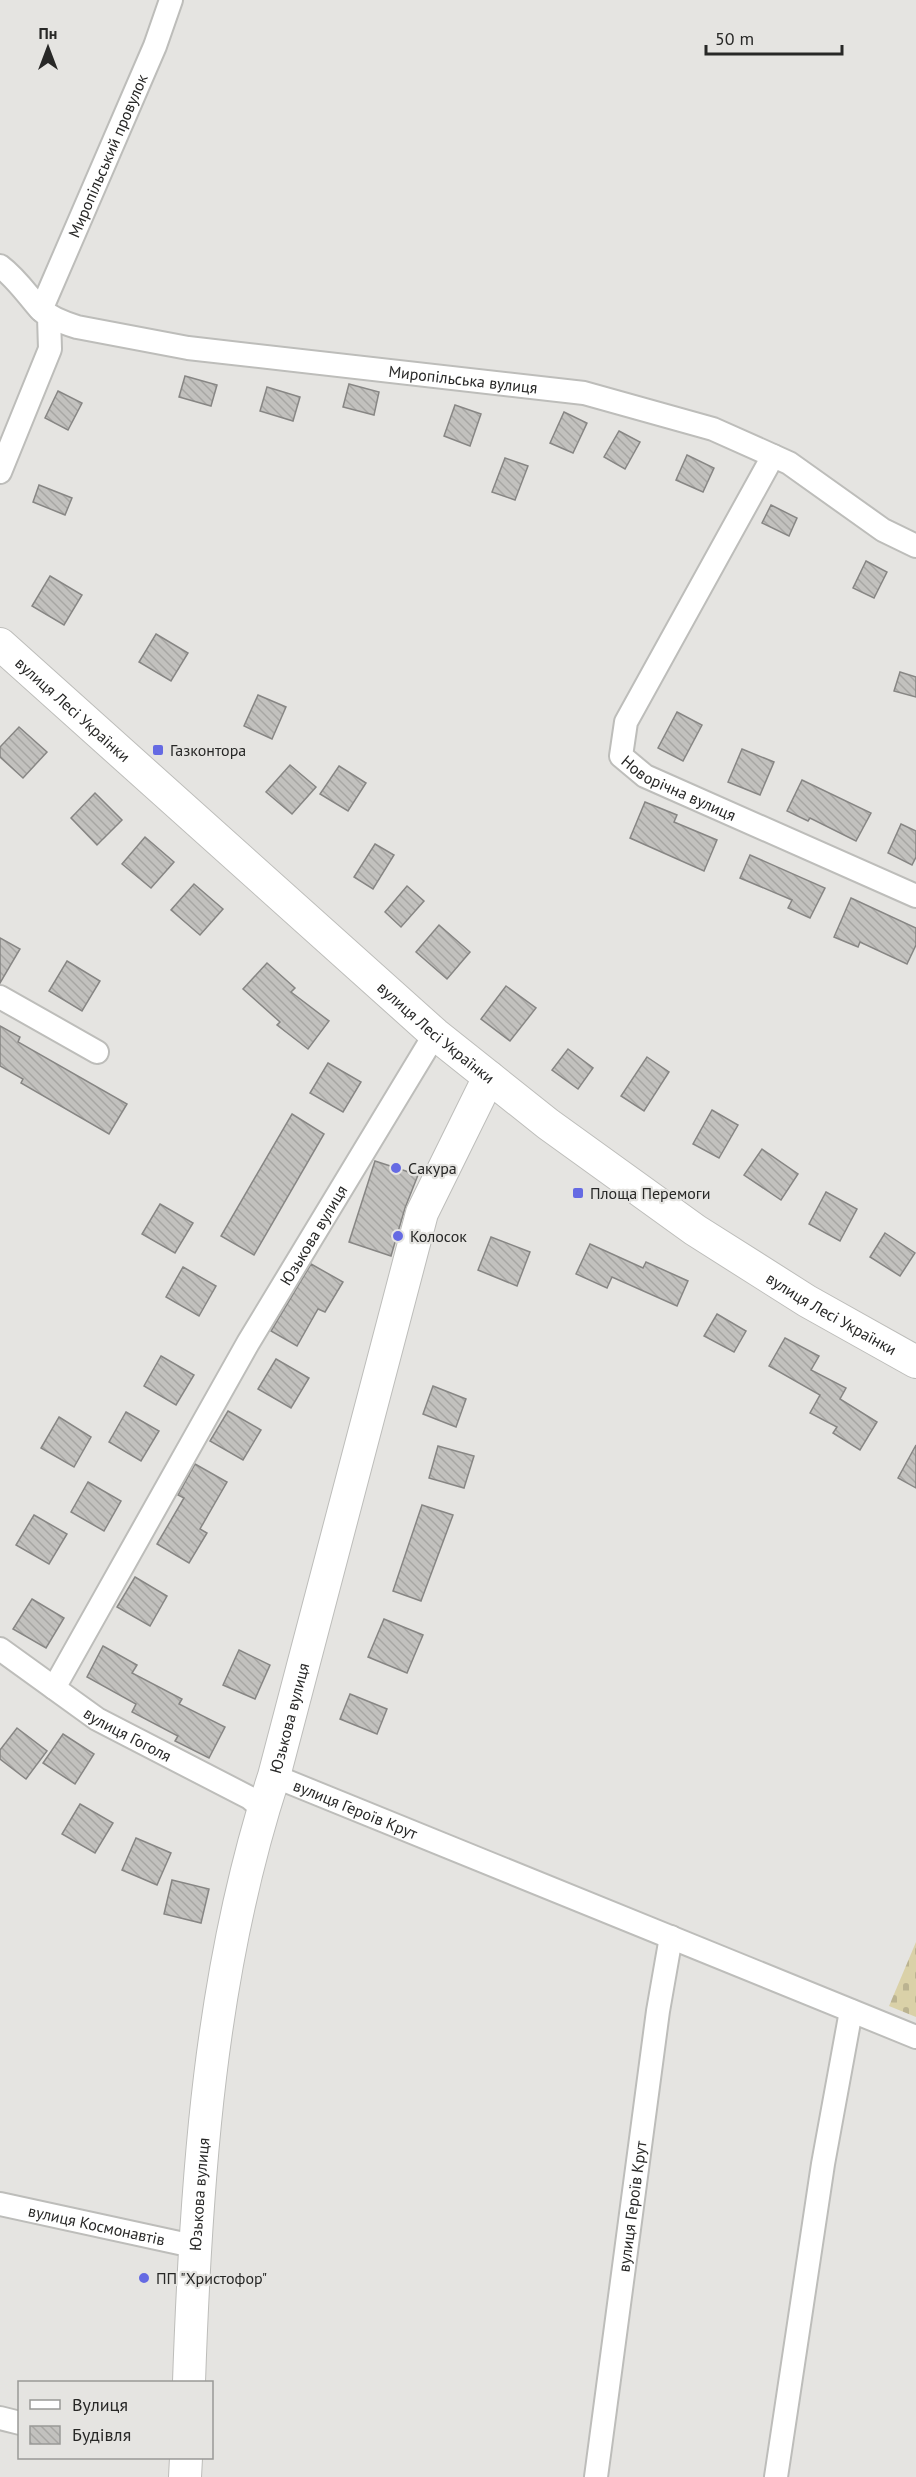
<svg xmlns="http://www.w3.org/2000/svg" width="916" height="2477" font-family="'PT Sans',sans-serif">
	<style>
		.cemetery { fill: url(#cemetery-stones) }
		.building { fill: url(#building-back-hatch); stroke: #878684; stroke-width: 1.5 }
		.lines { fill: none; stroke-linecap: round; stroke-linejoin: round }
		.street-casing { stroke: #bdbdba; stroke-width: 26 }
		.secondary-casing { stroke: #bdbdba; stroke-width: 34 }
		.street { stroke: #fff; stroke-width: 22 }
		.secondary { stroke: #fff; stroke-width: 32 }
		.poi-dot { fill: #656ae3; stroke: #e5e4e1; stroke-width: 2 }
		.labels { text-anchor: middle; stroke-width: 4.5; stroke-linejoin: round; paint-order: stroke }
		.street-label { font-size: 16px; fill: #282827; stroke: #e5e4e1 }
		.poi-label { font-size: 16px; fill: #282827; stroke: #e5e4e1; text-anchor: start }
	</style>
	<defs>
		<pattern id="cemetery-stones" width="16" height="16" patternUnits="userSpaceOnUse" patternTransform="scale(1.5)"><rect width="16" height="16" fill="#dad1a8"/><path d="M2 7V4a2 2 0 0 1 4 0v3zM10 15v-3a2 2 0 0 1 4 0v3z" fill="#bbb391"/></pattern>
		<pattern id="building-back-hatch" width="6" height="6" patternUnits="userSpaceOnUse" patternTransform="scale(1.5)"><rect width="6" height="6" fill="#c2c1be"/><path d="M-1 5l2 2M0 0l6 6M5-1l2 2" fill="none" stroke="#a7a6a3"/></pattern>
	</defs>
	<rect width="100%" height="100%" fill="#e5e4e1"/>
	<path class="cemetery" d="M916 1942V2017L889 2006Z"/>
	<g class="building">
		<path d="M185 376 217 385 211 406 179 397Z"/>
		<path d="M349 384 379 392 374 415 343 407Z"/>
		<path d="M267 387 300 397 293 421 260 411Z"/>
		<path d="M58 391 82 403 68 430 45 418Z"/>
		<path d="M455 405 481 414 470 446 444 436Z"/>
		<path d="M564 412 587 423 573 453 550 443Z"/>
		<path d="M619 431 640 442 625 469 604 457Z"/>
		<path d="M687 455 714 468 703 492 676 480Z"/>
		<path d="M505 458 528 466 515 500 492 492Z"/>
		<path d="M39 485 72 498 65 515 33 502Z"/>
		<path d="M771 505 797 518 789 536 762 523Z"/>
		<path d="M866 561 887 572 874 598 853 588Z"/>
		<path d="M50 576 82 595 64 625 32 606Z"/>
		<path d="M156 634 188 653 171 681 139 662Z"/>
		<path d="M900 672 916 677V697L894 691Z"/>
		<path d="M258 695 286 707 272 739 244 726Z"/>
		<path d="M677 712 702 725 683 761 658 748Z"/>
		<path d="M19 727 47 752 23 778 0 757V747Z"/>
		<path d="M742 749 774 762 760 795 728 782Z"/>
		<path d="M290 765 316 787 292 814 266 792Z"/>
		<path d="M339 766 366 783 348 811 320 794Z"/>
		<path d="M802 780 871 813 856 841 810 818 808 821 787 811Z"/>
		<path d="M95 793 122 820 97 845 71 818Z"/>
		<path d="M645 802 677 815 674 822 717 840 704 871 630 838Z"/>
		<path d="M901 824 916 831V857L912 865 888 853Z"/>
		<path d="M145 837 174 862 151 888 122 864Z"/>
		<path d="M375 844 394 855 373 889 354 877Z"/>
		<path d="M750 855 825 888 810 918 788 908 792 900 740 878Z"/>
		<path d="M194 884 223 909 200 935 171 910Z"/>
		<path d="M407 886 424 901 401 927 385 912Z"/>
		<path d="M851 898 916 928V945L907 964 860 942 858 947 834 937Z"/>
		<path d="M439 925 470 952 447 979 416 952Z"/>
		<path d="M0 938 20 949 0 983Z"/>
		<path d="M67 961 100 981 82 1011 49 991Z"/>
		<path d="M267 963 295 988 291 992 329 1021 308 1049 277 1025 280 1022 243 989Z"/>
		<path d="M506 986 536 1008 510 1041 481 1019Z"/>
		<path d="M0 1026 20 1037 18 1042 127 1104 109 1134 21 1083 23 1079 0 1066Z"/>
		<path d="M568 1049 593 1068 578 1089 552 1070Z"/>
		<path d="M647 1057 669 1072 644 1111 621 1096Z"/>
		<path d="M328 1063 361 1082 343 1112 310 1093Z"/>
		<path d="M712 1110 738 1125 719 1158 693 1144Z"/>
		<path d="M292 1114 324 1134 254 1255 221 1236Z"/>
		<path d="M762 1149 798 1174 781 1200 744 1175Z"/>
		<path d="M375 1161 418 1175 405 1208 391 1256 349 1242Z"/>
		<path d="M826 1192 857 1209 840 1241 809 1224Z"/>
		<path d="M160 1204 193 1223 175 1253 142 1234Z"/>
		<path d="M885 1233 915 1253 900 1276 870 1257Z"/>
		<path d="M491 1237 530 1252 517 1286 478 1270Z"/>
		<path d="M590 1244 643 1268 646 1262 688 1281 677 1306 612 1277 607 1288 576 1274Z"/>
		<path d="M311 1264 343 1282 325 1312 318 1309 297 1346 271 1331Z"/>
		<path d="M183 1267 216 1286 199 1316 166 1297Z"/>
		<path d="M717 1314 746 1331 734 1352 704 1336Z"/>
		<path d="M785 1338 819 1356 811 1370 846 1388 840 1399 877 1422 860 1450 833 1433 837 1427 810 1413 820 1395 769 1366Z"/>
		<path d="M161 1356 194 1375 176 1405 144 1386Z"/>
		<path d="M276 1359 309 1378 291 1408 258 1389Z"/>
		<path d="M433 1386 466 1399 456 1427 423 1414Z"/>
		<path d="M228 1411 261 1430 243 1460 210 1441Z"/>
		<path d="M126 1412 159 1431 141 1461 109 1442Z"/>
		<path d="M59 1417 91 1437 74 1467 41 1448Z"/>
		<path d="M916 1445V1488L898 1478Z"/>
		<path d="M438 1446 474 1456 464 1488 429 1478Z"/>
		<path d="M195 1464 227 1482 200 1529 207 1533 189 1563 157 1544 184 1498 178 1495Z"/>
		<path d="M88 1482 121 1501 104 1531 71 1512Z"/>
		<path d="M422 1505 453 1515 421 1601 393 1591Z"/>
		<path d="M34 1515 67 1534 49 1564 16 1545Z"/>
		<path d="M135 1577 167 1596 150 1626 117 1607Z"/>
		<path d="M32 1599 64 1618 46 1648 13 1629Z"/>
		<path d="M384 1619 423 1635 407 1673 368 1657Z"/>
		<path d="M103 1646 137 1665 132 1673 182 1699 179 1704 225 1727 209 1758 175 1741 178 1736 132 1712 136 1704 87 1677Z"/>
		<path d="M239 1650 270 1665 255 1699 223 1685Z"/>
		<path d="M350 1694 387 1709 377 1734 340 1719Z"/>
		<path d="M17 1728 47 1751 26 1779 0 1759V1750Z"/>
		<path d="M63 1734 94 1754 75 1784 43 1763Z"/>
		<path d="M80 1804 113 1823 95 1853 62 1834Z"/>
		<path d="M136 1838 171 1853 157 1885 122 1870Z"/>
		<path d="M172 1880 209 1889 201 1923 164 1914Z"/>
	</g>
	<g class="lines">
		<g class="street-casing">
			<g id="street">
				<path id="s1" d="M0 266C16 278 26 293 39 308 49 317 64 323 77 327L188 348 584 393 713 429 789 463 883 530 916 546"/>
				<path id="s2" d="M41 310 155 46 171 0"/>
				<path id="s3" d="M773 456 626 722 621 756 645 776 916 896"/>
				<path d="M0 472 50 349 49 317 41 310"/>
				<path d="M0 997 97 1052"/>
				<path id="s4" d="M0 1649 97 1719 250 1798 263 1809"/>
				<path id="s5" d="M54 1688 248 1343 435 1034"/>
				<path id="s6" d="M274 1776 916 2037"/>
				<path id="s7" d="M0 2204 193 2246"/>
				<path d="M0 2418 20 2423"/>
				<path id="s8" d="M596 2477 658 2011 671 1937"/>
				<path d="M776 2477 823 2164 851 2011"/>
			</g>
		</g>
		<g class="secondary-casing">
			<g id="secondary">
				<path id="s9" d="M0 644 435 1034 548 1124 695 1230 807 1301 916 1362"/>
				<path id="s10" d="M189 2382C196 2179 210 1971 274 1776L422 1213 489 1077"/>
				<path d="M185 2477 186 2458"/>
			</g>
		</g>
		<use href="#street" class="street"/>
		<use href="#secondary" class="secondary"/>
	</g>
	<g class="poi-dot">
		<rect x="152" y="744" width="12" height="12" rx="3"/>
		<circle cx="396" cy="1168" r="6"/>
		<rect x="572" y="1187" width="12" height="12" rx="3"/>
		<circle cx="398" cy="1236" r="6"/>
		<circle cx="144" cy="2278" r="6"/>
	</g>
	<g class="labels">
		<g class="street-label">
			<text dy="6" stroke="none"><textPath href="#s2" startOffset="168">Миропільський провулок</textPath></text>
			<text dy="6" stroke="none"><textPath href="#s1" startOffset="490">Миропільська вулиця</textPath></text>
			<text dy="6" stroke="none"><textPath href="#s9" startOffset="98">вулиця Лесі Українки</textPath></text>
			<text dy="6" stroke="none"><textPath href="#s3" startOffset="405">Новорічна вулиця</textPath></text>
			<text dy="6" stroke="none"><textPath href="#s9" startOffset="584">вулиця Лесі Українки</textPath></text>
			<text dy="6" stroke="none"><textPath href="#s5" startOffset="522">Юзькова вулиця</textPath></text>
			<text dy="6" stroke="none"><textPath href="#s9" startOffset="1070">вулиця Лесі Українки</textPath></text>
			<text dy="6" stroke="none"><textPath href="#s10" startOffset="674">Юзькова вулиця</textPath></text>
			<text dy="6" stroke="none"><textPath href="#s4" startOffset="154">вулиця Гоголя</textPath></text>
			<text dy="6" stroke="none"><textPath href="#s6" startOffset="88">вулиця Героїв Крут</textPath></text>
			<text dy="6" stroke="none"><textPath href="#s10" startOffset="188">Юзькова вулиця</textPath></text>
			<text dy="6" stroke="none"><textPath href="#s8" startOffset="273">вулиця Героїв Крут</textPath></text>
			<text dy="6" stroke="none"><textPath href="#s7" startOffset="99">вулиця Космонавтів</textPath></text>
		</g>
		<g class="poi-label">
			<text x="170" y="756">Газконтора</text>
			<text x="408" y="1174">Сакура</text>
			<text x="590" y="1199">Площа Перемоги</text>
			<text x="410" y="1242">Колосок</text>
			<text x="156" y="2284">ПП "Христофор"</text>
		</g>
	</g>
	<rect x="18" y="2381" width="195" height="78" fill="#e5e4e1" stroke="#999997" stroke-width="1.5"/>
	<rect x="30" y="2400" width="30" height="9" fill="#ffffff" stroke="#999997" stroke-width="1.5"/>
	<text x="72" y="2411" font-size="18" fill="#282827">Вулиця</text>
	<rect x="30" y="2426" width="30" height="18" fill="url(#building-back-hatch)" stroke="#999997" stroke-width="1.5"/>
	<text x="72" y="2441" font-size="18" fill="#282827">Будівля</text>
	<g transform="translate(48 48)" stroke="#e5e4e1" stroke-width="4.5" paint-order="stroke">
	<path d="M0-4.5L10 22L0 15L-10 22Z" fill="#282827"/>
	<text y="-9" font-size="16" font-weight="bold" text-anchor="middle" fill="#282827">Пн</text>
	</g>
	<path d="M706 45v9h136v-9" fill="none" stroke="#282827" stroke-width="3"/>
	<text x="715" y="45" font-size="18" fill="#282827" stroke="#e5e4e1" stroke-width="4.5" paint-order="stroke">50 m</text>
</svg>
